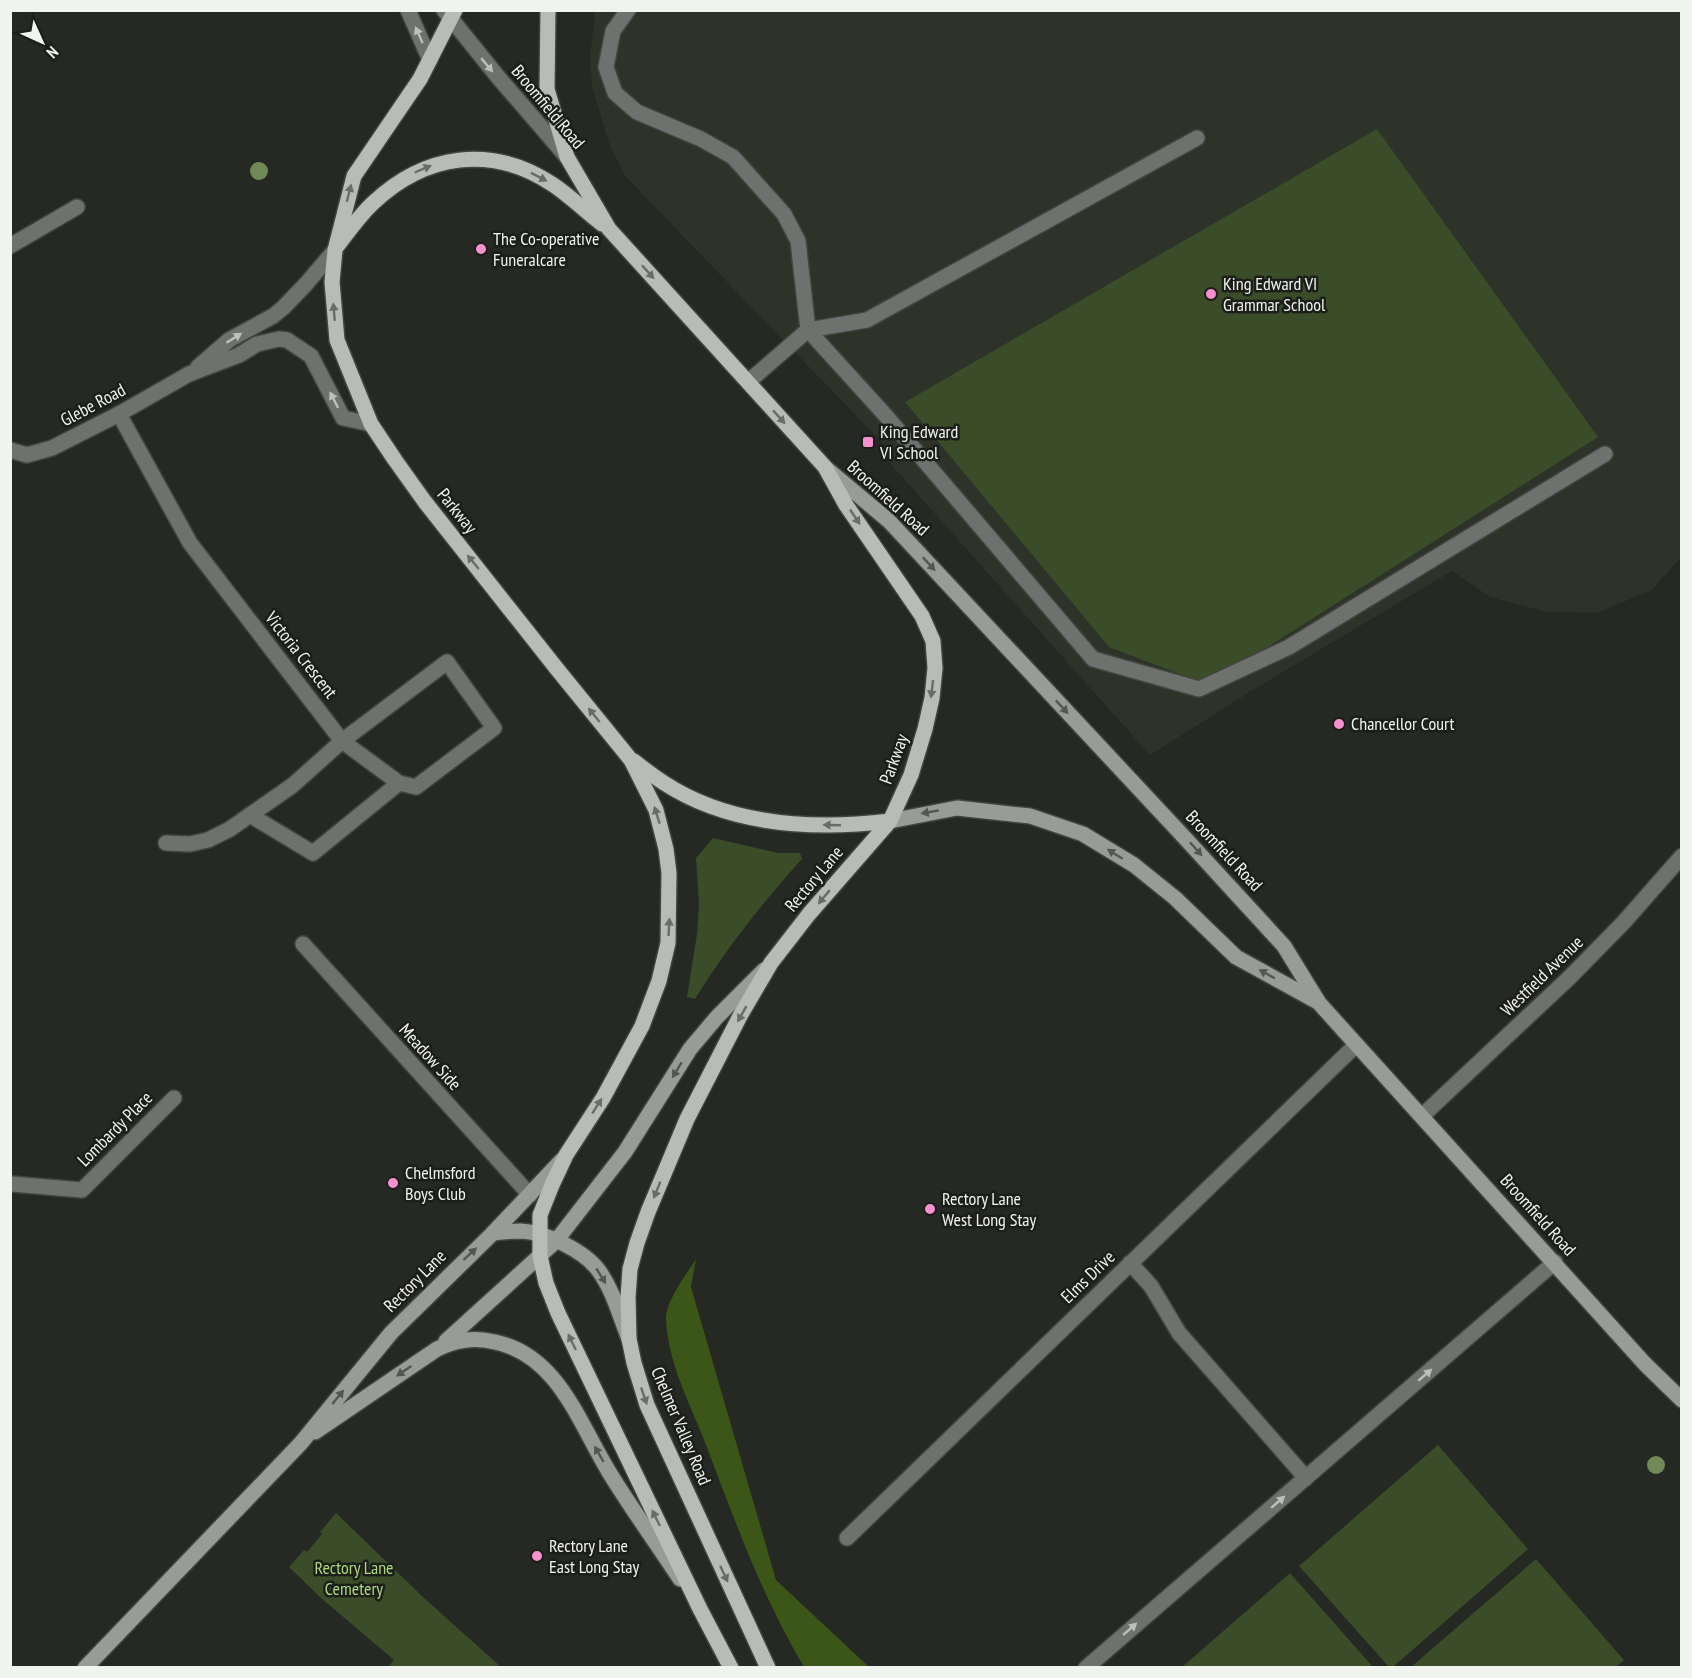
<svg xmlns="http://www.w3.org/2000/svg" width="1692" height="1678" font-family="'PT Sans Narrow',sans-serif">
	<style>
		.built { fill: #2d3328 }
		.green { fill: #3a4c28 }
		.forest { fill: #3b5617 }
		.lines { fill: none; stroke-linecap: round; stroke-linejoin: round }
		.service-casing { stroke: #424440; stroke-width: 18 }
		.minor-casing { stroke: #424440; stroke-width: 18 }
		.secondary-casing { stroke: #424440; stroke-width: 18 }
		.primary-casing { stroke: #424440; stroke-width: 18 }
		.service { stroke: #6f716e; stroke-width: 15 }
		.minor { stroke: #6f716e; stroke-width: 15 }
		.secondary { stroke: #999b97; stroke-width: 15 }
		.primary { stroke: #b8bbb6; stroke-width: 15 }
		.tree { fill: #708956 }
		.oneway { fill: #bdbfbb }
		.oneway2 { fill: #6a6c68 }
		.oneway3 { fill: #545652 }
		.poi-dot { fill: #f690cf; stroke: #1c1e19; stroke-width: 2 }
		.labels { text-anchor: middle; stroke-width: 5; stroke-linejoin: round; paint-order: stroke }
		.street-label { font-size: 18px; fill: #f1f3ef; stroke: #1c1e19 }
		.poi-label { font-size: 18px; fill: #f1f3ef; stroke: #1c1e19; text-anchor: start }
		.park-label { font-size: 18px; fill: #add87f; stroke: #1c1e19 }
	</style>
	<rect width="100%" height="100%" fill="#252823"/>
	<path class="built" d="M595 10 1681 11V557L1652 590 1597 613 1546 612 1490 597 1452 571 1261 685 1150 755 887 460 893 454 626 177 610 146 592 86 590 59Z"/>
	<g class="green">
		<path d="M1377 129 1598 437 1208 685 1109 647 905 402Z"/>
		<path d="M713 838 778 853H800L802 859C762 903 726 949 695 999L687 997 697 934 699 904 696 858Z"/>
		<path d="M1438 1445 1528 1549 1393 1667H1389L1299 1566Z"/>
		<path d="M336 1513 423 1597 501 1667H388L394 1660 321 1598 289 1567 304 1550 307 1552 322 1534 320 1532Z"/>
		<path d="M1536 1559 1624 1660 1615 1668 1411 1667Z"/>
		<path d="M1290 1573 1373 1667H1182Z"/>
	</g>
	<path class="forest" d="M696 1259 691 1287 776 1580 869 1667H804C761 1595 733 1516 703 1437 688 1400 668 1361 666 1320 665 1302 686 1275 696 1259Z"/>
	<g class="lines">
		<g class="service-casing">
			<g id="service">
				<path d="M628 10 613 31 606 67 615 93 637 112 701 139 733 157 784 214 798 241 808 330 748 382"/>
				<path d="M808 330 887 417 1093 659 1199 689 1289 647 1605 454"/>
				<path d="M808 330 867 320 1197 138"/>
				<path d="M447 662 494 728 416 787 399 783 342 741Z"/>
				<path d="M250 815 313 853 399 783"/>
				<path d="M1130 1263 1151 1286 1179 1333 1306 1478"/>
				<path d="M1086 1668 1555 1262"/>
			</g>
		</g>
		<g class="minor-casing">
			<g id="minor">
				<path d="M408 10 430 60"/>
				<path d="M444 10 498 77 567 157"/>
				<path d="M10 246 77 207"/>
				<path d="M198 367 229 340 273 316 283 308 306 284 335 250"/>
				<path d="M119 414 190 543 342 741 293 785 230 829 208 840 190 844 166 843"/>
				<path d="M10 450 27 455 52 448 119 414 189 374 239 355 257 344 279 339 287 340 311 356 343 418 371 424"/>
				<path d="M303 944 530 1195"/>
				<path d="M1422 1116 1570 977 1624 922 1682 856"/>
				<path d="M12 1184 82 1190 174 1098"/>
				<path d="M847 1538 1356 1045"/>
			</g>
		</g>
		<g class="secondary-casing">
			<g id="secondary">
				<path d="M827 469 889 521 1184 837 1284 946 1319 1003 1645 1364 1682 1400"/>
				<path d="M890 821 957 808 1030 816 1083 834 1134 865 1175 898 1236 957 1316 1001"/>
				<path d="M493 1233C502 1232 512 1231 521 1231 545 1232 585 1251 599 1271 613 1290 620 1317 629 1339"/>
				<path d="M446 1341 556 1241 625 1152 690 1049 717 1017 764 970"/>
				<path d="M315 1432 437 1349C456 1340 473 1337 495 1342 558 1355 579 1423 609 1472 631 1508 657 1544 680 1579"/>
				<path d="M85 1668 301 1443 391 1333 493 1233 562 1160"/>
			</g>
		</g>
		<g class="primary-casing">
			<g id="primary">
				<path d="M455 10 420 79 354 176 335 250 332 282 337 340 371 424 395 460 425 502 557 669 631 760 656 810 666 849 669 873 668 943 659 981 642 1026 603 1098 566 1155 552 1185 540 1215V1256L546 1283 558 1313 700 1609 731 1668"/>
				<path d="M548 10 547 89 567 157 609 229 825 467 846 505 922 616 933 641 935 668 932 698 925 729 911 775 890 821 809 914 771 963 740 1016 687 1119 648 1212 637 1243 630 1269 628 1297 629 1339 634 1363 647 1405 768 1668"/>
				<path d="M338 245C349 231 360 215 373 203 425 154 491 144 552 184 569 195 585 211 602 224"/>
				<path d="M634 761C644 769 653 776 664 783 730 826 814 830 890 821"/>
			</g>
		</g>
		<use href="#service" class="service"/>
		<use href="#minor" class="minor"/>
		<use href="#secondary" class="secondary"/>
		<use href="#primary" class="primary"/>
	</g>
	<g class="tree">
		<circle cx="259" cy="171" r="9"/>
		<circle cx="1656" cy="1465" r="9"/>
	</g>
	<defs><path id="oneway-solid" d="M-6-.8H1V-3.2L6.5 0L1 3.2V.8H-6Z" transform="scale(1.5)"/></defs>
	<g class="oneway">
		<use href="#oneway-solid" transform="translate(419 35) rotate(-114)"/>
		<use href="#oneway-solid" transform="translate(487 65) rotate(50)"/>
		<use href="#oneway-solid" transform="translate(234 338) rotate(-32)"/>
		<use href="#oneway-solid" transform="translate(334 400) rotate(-117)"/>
		<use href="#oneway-solid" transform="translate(1425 1375) rotate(-41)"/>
		<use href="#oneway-solid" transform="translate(1278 1502) rotate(-41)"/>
		<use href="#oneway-solid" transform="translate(1130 1629) rotate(-41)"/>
	</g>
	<g class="oneway2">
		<use href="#oneway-solid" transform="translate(423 169) rotate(-23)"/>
		<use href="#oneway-solid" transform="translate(539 177) rotate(27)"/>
		<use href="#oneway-solid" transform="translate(349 193) rotate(-76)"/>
		<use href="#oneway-solid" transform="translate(648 272) rotate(48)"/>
		<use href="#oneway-solid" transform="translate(334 312) rotate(-95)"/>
		<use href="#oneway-solid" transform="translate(779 417) rotate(48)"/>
		<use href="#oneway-solid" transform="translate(855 517) rotate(56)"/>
		<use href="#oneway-solid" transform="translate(473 562) rotate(-129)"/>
		<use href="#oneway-solid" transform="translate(932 689) rotate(97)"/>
		<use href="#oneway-solid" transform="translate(594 715) rotate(-129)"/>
		<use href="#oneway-solid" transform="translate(657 815) rotate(-107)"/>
		<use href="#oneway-solid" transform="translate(832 825) rotate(-178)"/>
		<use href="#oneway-solid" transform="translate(824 897) rotate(130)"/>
		<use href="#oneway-solid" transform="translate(669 927) rotate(-87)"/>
		<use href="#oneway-solid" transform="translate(742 1014) rotate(119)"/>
		<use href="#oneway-solid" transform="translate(597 1106) rotate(-58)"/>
		<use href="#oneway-solid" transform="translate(657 1190) rotate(112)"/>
		<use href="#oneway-solid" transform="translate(572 1342) rotate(-116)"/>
		<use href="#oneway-solid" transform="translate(644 1396) rotate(71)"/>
		<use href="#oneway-solid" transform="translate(656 1518) rotate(-116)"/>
		<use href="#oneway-solid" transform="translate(724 1574) rotate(65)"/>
	</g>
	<g class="oneway3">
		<use href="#oneway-solid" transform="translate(929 564) rotate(47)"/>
		<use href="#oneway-solid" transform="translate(1062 707) rotate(47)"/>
		<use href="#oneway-solid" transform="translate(930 812) rotate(170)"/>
		<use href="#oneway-solid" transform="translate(1196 849) rotate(48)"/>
		<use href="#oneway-solid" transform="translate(1115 854) rotate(-148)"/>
		<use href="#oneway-solid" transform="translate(1267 974) rotate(-151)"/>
		<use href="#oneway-solid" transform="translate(677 1070) rotate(121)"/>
		<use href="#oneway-solid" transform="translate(470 1254) rotate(-43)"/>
		<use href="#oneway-solid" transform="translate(601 1276) rotate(58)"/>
		<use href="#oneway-solid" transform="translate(404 1371) rotate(146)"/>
		<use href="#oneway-solid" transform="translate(338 1397) rotate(-51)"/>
		<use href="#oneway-solid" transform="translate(599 1454) rotate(-120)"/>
	</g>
	<g class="poi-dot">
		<circle cx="481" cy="249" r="6"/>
		<circle cx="1211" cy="294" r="6"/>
		<rect x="862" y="436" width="12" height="12" rx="3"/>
		<circle cx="1339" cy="724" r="6"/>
		<circle cx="393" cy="1183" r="6"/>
		<circle cx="930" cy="1209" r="6"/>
		<circle cx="537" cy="1556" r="6"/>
	</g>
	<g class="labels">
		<g class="street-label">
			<text transform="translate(548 107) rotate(50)" y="6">Broomfield Road</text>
			<text transform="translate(93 405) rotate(-28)" y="6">Glebe Road</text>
			<text transform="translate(888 498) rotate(42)" y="6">Broomfield Road</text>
			<text transform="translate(457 511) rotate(51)" y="6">Parkway</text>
			<text transform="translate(301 655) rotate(52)" y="6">Victoria Crescent</text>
			<text transform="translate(894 759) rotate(-70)" y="6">Parkway</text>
			<text transform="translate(1224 851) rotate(47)" y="6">Broomfield Road</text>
			<text transform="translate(814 879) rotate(-50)" y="6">Rectory Lane</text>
			<text transform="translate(1542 976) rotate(-44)" y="6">Westfield Avenue</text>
			<text transform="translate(430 1057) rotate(48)" y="6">Meadow Side</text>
			<text transform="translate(115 1129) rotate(-45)" y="6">Lombardy Place</text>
			<text transform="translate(1538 1215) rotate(48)" y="6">Broomfield Road</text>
			<text transform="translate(1088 1277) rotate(-44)" y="6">Elms Drive</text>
			<text transform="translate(415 1281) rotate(-45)" y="6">Rectory Lane</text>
			<text transform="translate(681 1426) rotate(67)" y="6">Chelmer Valley Road</text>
		</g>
		<g class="poi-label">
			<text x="493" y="245">The Co-operative<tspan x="493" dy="21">Funeralcare</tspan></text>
			<text x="1223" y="290">King Edward VI<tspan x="1223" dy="21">Grammar School</tspan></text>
			<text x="880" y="438">King Edward<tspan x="880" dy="21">VI School</tspan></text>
			<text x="1351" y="730">Chancellor Court</text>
			<text x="405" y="1179">Chelmsford<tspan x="405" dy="21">Boys Club</tspan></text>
			<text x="942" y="1205">Rectory Lane<tspan x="942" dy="21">West Long Stay</tspan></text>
			<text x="549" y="1552">Rectory Lane<tspan x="549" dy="21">East Long Stay</tspan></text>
		</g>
		<g class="park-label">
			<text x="354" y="1574">Rectory Lane<tspan x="354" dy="21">Cemetery</tspan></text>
		</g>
	</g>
	<rect width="1692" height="1678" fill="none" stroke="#f1f3ef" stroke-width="24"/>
	<g transform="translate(42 42) rotate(135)" stroke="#1c1e19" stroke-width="4.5" paint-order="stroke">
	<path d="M0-4.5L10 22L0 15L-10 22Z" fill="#f1f3ef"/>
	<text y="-9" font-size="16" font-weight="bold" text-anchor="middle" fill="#f1f3ef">N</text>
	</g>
</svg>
